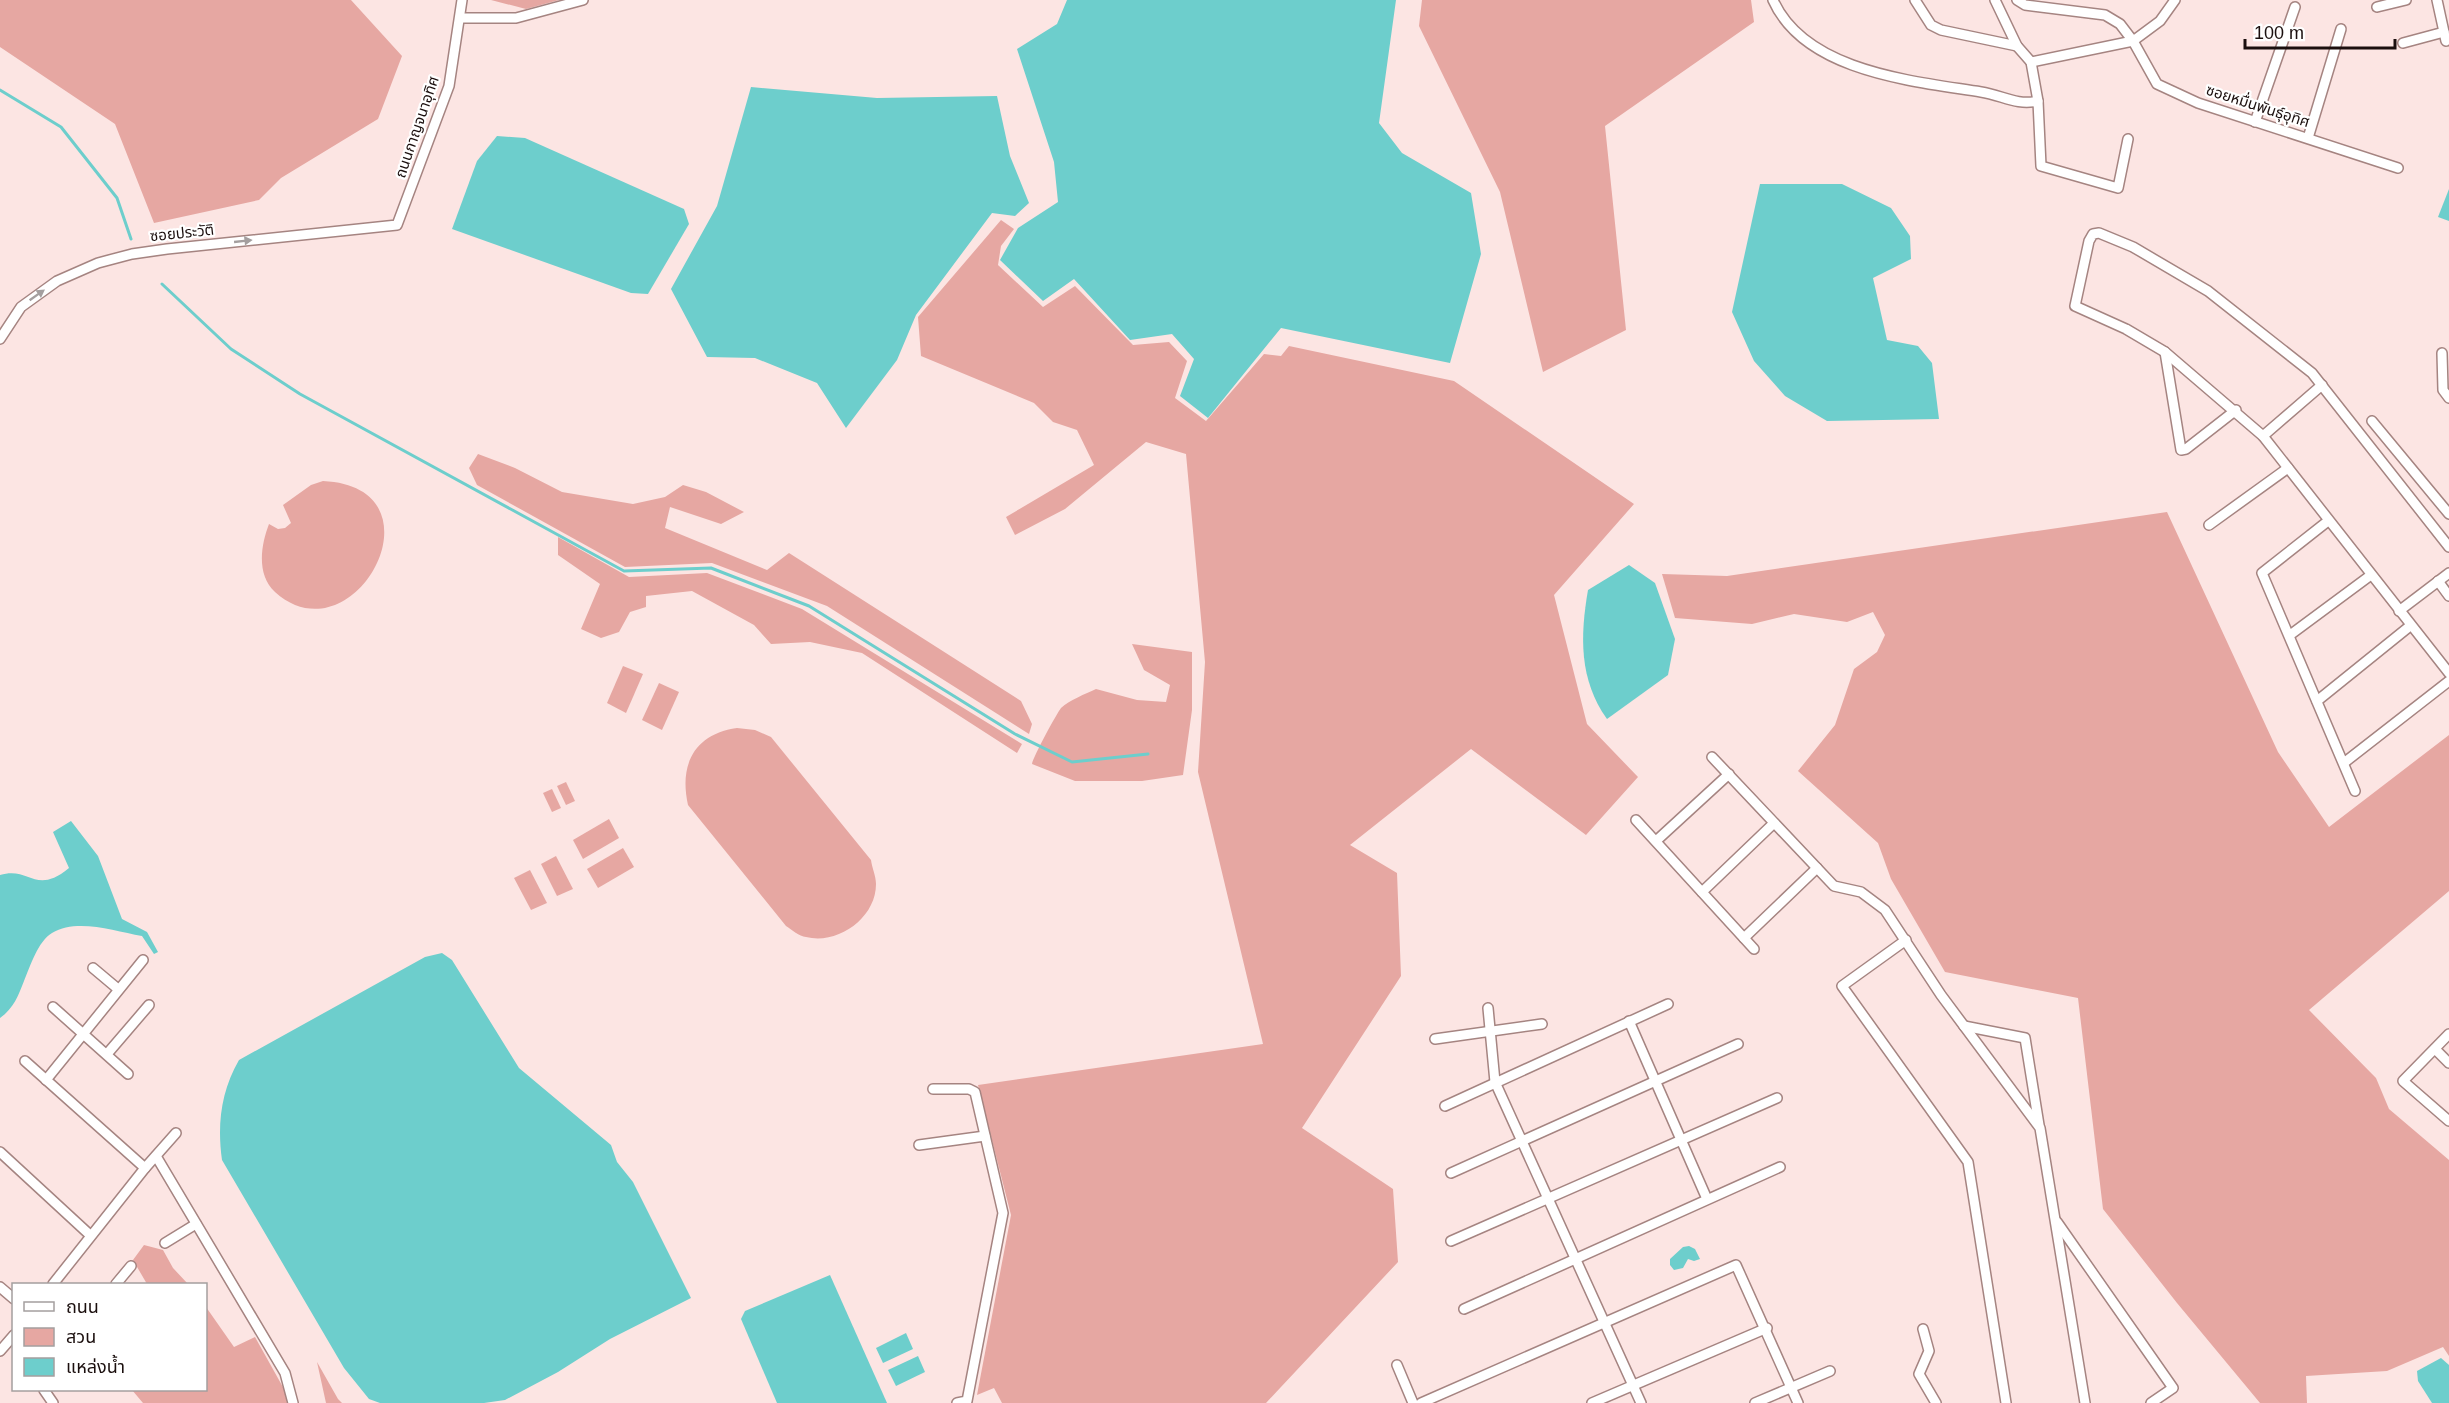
<svg xmlns="http://www.w3.org/2000/svg" width="2449" height="1403" font-family="Helvetica,'Noto Sans Thai',sans-serif">
	<style>
		.green { fill: #e6a7a2 }
		.water { fill: #6dcecc }
		.lines { fill: none; stroke-linecap: round; stroke-linejoin: round }
		.stream { stroke: #6dcecc; stroke-width: 3 }
		.street-casing { stroke: #a58481; stroke-width: 12 }
		.street { stroke: #fff; stroke-width: 9 }
		.oneway { fill: #a49f9f }
		.labels { text-anchor: middle; stroke-width: 4.5; stroke-linejoin: round; paint-order: stroke }
		.street-label { font-size: 15px; fill: #1b0f0e; stroke: #fff }
	</style>
	<rect width="100%" height="100%" fill="#fce5e3"/>
	<g class="green">
		<path d="M0 0H351L402 56 378 119 281 178 259 200 154 223 115 124 0 47Z"/>
		<path d="M491 0H559L526 9Z"/>
		<path d="M1422 0H1751L1754 22 1605 126 1626 330 1543 372 1500 192 1419 26Z"/>
		<path d="M1001 220 1014 229 1001 246 998 265 1043 307 1075 286 1133 345 1169 342 1187 361 1175 398 1206 421 1264 354 1281 356 1289 346 1454 381 1634 504 1554 595 1587 724 1638 777 1586 835 1471 749 1350 845 1397 873 1401 976 1302 1128 1393 1189 1398 1262 1266 1403H1002L994 1388 977 1395 1011 1215 978 1085 1263 1044 1198 772 1205 662 1186 454 1146 442 1065 509 1015 535 1006 517 1094 465 1077 430 1053 422 1034 403 921 356 918 317Z"/>
		<path d="M478 454 515 468 562 492 633 504 665 497 683 485 706 492 744 512 721 524 670 507 665 528 767 570 789 553 1021 701 1032 724 1029 734 827 606 712 563 625 567 477 485 469 468Z"/>
		<path d="M323 481C449 487 354 663 275 592 256 574 261 545 269 524L278 529 285 528 291 523 283 505 311 485Z"/>
		<path d="M2167 512 2278 752 2329 827 2449 735V891L2309 1010 2376 1078 2389 1109 2449 1160V1356L2443 1347 2387 1371 2306 1376 2307 1403H2260L2177 1303 2103 1209 2078 998 1945 972 1891 879 1878 843 1798 771 1835 725 1854 669 1877 652 1885 635 1873 612 1847 622 1794 614 1752 624 1675 618 1662 574 1727 576Z"/>
		<path d="M558 537 629 577 707 573 802 609 1022 744 1017 753 862 653 810 642 771 644 754 625 692 591 646 596V607L630 612 619 632 601 638 581 629 600 584 558 555Z"/>
		<path d="M1132 644 1192 652V710L1183 775 1142 781H1075L1032 764C1033 757 1057 713 1061 708 1070 700 1085 694 1096 689L1137 700 1166 702 1170 685 1144 670Z"/>
		<path d="M623 666 643 674 626 713 607 703Z"/>
		<path d="M659 683 679 692 662 730 642 720Z"/>
		<path d="M737 728 755 730 771 737 871 860C872 868 876 876 876 884 876 918 838 945 806 937 799 936 792 930 786 926L688 805C679 765 694 734 737 728Z"/>
		<path d="M566 782 575 801 566 805 557 786Z"/>
		<path d="M552 789 561 808 552 812 543 793Z"/>
		<path d="M609 819 619 838 583 859 573 840Z"/>
		<path d="M623 848 634 867 598 888 587 869Z"/>
		<path d="M556 856 573 889 557 896 541 864Z"/>
		<path d="M530 870 547 903 531 910 514 878Z"/>
		<path d="M144 1245 163 1250 173 1268 188 1284H147L133 1260Z"/>
		<path d="M206 1307 234 1347 255 1337 284 1389 287 1403H143L132 1390H206Z"/>
		<path d="M317 1362 338 1399 342 1403H326Z"/>
	</g>
	<g class="water">
		<path d="M1067 0H1396L1379 123 1402 153 1471 193 1481 254 1450 363 1281 328 1208 418 1180 396 1194 359 1172 334 1130 340 1074 279 1043 301 1000 260 1018 228 1058 202 1054 162 1017 49 1057 24Z"/>
		<path d="M751 87 877 98 997 96 1010 156 1029 203 1015 216 992 213 916 315 897 360 846 428 817 383 755 358 707 357 671 289 717 206Z"/>
		<path d="M497 136 525 138 684 209 689 224 648 294 631 293 452 229 477 161Z"/>
		<path d="M1760 184H1842L1891 208 1910 236 1911 259 1873 278 1887 340 1918 346 1932 363 1939 419 1827 421 1785 396 1754 361 1732 312Z"/>
		<path d="M2449 189V221L2438 217Z"/>
		<path d="M1629 565 1655 583 1675 639 1668 675 1607 719C1579 680 1580 636 1588 590Z"/>
		<path d="M71 821 98 856 122 919 147 932 158 952 154 954 142 936C114 931 77 918 52 933 38 941 30 967 24 981 18 996 14 1008 0 1018V875C30 866 35 896 69 868L53 832Z"/>
		<path d="M442 953 452 960 519 1068 611 1145 617 1162 633 1182 691 1298 610 1339 558 1372 505 1400 484 1403H380L369 1399 344 1368 222 1160C217 1125 221 1091 239 1060L425 957Z"/>
		<path d="M1689 1246 1695 1249 1700 1259 1694 1261 1688 1259 1683 1268 1674 1270 1670 1265V1259L1683 1247Z"/>
		<path d="M830 1275 887 1403H777L741 1319 745 1311Z"/>
		<path d="M906 1333 913 1349 883 1363 876 1348Z"/>
		<path d="M918 1356 925 1372 896 1386 888 1370Z"/>
		<path d="M2441 1358 2449 1365V1403H2432L2418 1381 2417 1371Z"/>
	</g>
	<g class="lines">
		<g class="stream">
			<path d="M0 90 61 127 117 198 131 239"/>
			<path d="M162 284 231 349 300 394 624 571 711 568 809 606 1015 734 1072 762 1148 754"/>
		</g>
		<g class="street-casing">
			<g id="street">
				<path d="M1773 0C1805 72 1913 81 1981 92 2002 95 2016 106 2038 101"/>
				<path d="M1915 0 1931 25 1941 30 2017 46"/>
				<path d="M1995 0 2017 46 2031 62 2038 101 2041 166 2118 188 2128 139"/>
				<path d="M2017 0 2025 5 2105 15 2120 24 2133 41 2157 84 2198 103 2398 168"/>
				<path d="M2437 0 2446 41"/>
				<path d="M2377 7 2406 0"/>
				<path d="M460 18H516L583 0"/>
				<path d="M2403 43 2444 32"/>
				<path d="M2031 62 2133 41 2160 21 2175 0"/>
				<path d="M2255 122 2295 7"/>
				<path d="M2308 138 2341 29"/>
				<path d="M0 339 21 307 57 281 98 263 132 254 167 249 397 225 449 86 462 0"/>
				<path d="M2165 352 2181 450 2186 449 2236 410"/>
				<path d="M2442 353 2443 390 2449 398"/>
				<path d="M2372 421 2449 514"/>
				<path d="M2263 436 2322 385"/>
				<path d="M2328 521 2262 573 2355 791"/>
				<path d="M2209 525 2288 468"/>
				<path d="M2449 547 2312 373 2208 291 2133 247 2099 233 2093 234 2089 241 2075 306 2126 329 2165 352 2263 436 2449 673"/>
				<path d="M2438 581 2449 596"/>
				<path d="M2399 611 2449 573"/>
				<path d="M2290 635 2371 575"/>
				<path d="M2317 701 2410 626"/>
				<path d="M1712 757 1834 886 1861 892 1885 910 1941 995 2040 1128 2085 1403"/>
				<path d="M2345 762 2449 681"/>
				<path d="M1636 820 1754 949"/>
				<path d="M1656 841 1729 774"/>
				<path d="M1702 892 1774 823"/>
				<path d="M1744 938 1817 868"/>
				<path d="M1906 940 1842 986 1968 1162 2006 1403"/>
				<path d="M93 968 118 989"/>
				<path d="M53 1007 128 1074"/>
				<path d="M1488 1008 1495 1082 1641 1403"/>
				<path d="M1629 1021 1707 1199"/>
				<path d="M1964 1026 2025 1038 2039 1125"/>
				<path d="M2449 1034 2403 1081 2449 1121"/>
				<path d="M1435 1039 1542 1024"/>
				<path d="M2435 1049 2449 1063"/>
				<path d="M107 1054 149 1005"/>
				<path d="M25 1061 145 1168"/>
				<path d="M46 1080 143 960"/>
				<path d="M933 1089H969L975 1092 1003 1213 967 1401 957 1403"/>
				<path d="M1445 1106 1668 1004"/>
				<path d="M919 1145 985 1136"/>
				<path d="M0 1152 90 1235"/>
				<path d="M156 1156 285 1373 293 1403"/>
				<path d="M1451 1173 1738 1044"/>
				<path d="M2057 1222 2173 1388 2151 1403"/>
				<path d="M1451 1241 1777 1098"/>
				<path d="M165 1243 196 1224"/>
				<path d="M53 1284 145 1168 176 1133"/>
				<path d="M116 1284 131 1266"/>
				<path d="M0 1287 14 1299"/>
				<path d="M1464 1309 1780 1167"/>
				<path d="M1923 1329 1929 1351 1919 1374 1936 1403"/>
				<path d="M0 1351 14 1335"/>
				<path d="M1397 1365 1413 1403"/>
				<path d="M44 1390 53 1403"/>
				<path d="M1421 1403 1736 1265 1798 1403"/>
				<path d="M1592 1403 1767 1328"/>
				<path d="M1755 1403 1830 1371"/>
			</g>
		</g>
		<use href="#street" class="street"/>
	</g>
	<defs><path id="oneway-solid" d="M-6-.8H1V-3.2L6.5 0L1 3.2V.8H-6Z" transform="scale(1.5)"/></defs>
	<g class="oneway">
		<use href="#oneway-solid" transform="translate(243 241) rotate(-6)"/>
		<use href="#oneway-solid" transform="translate(37 295) rotate(-35)"/>
	</g>
	<g class="labels">
		<g class="street-label">
			<text transform="translate(2258 106) rotate(18)" y="5">ซอยหมื่นพันธุ์อุทิศ</text>
			<text transform="translate(417 127) rotate(-71)" y="5">ถนนกาญจนาอุทิศ</text>
			<text transform="translate(182 233) rotate(-6)" y="5">ซอยประวัติ</text>
		</g>
	</g>
	<rect x="12" y="1283" width="195" height="108" fill="#ffffff" stroke="#a49f9f" stroke-width="1.5"/>
	<rect x="24" y="1302" width="30" height="9" fill="#ffffff" stroke="#a49f9f" stroke-width="1.5"/>
	<text x="66" y="1313" font-size="18" fill="#1b0f0e">ถนน</text>
	<rect x="24" y="1328" width="30" height="18" fill="#e6a7a2" stroke="#a49f9f" stroke-width="1.5"/>
	<text x="66" y="1343" font-size="18" fill="#1b0f0e">สวน</text>
	<rect x="24" y="1358" width="30" height="18" fill="#6dcecc" stroke="#a49f9f" stroke-width="1.5"/>
	<text x="66" y="1373" font-size="18" fill="#1b0f0e">แหล่งน้ำ</text>
	<path d="M2245 39v9h150v-9" fill="none" stroke="#1b0f0e" stroke-width="3"/>
	<text x="2254" y="39" font-size="18" fill="#1b0f0e" stroke="#ffffff" stroke-width="4.5" paint-order="stroke">100 m</text>
</svg>
